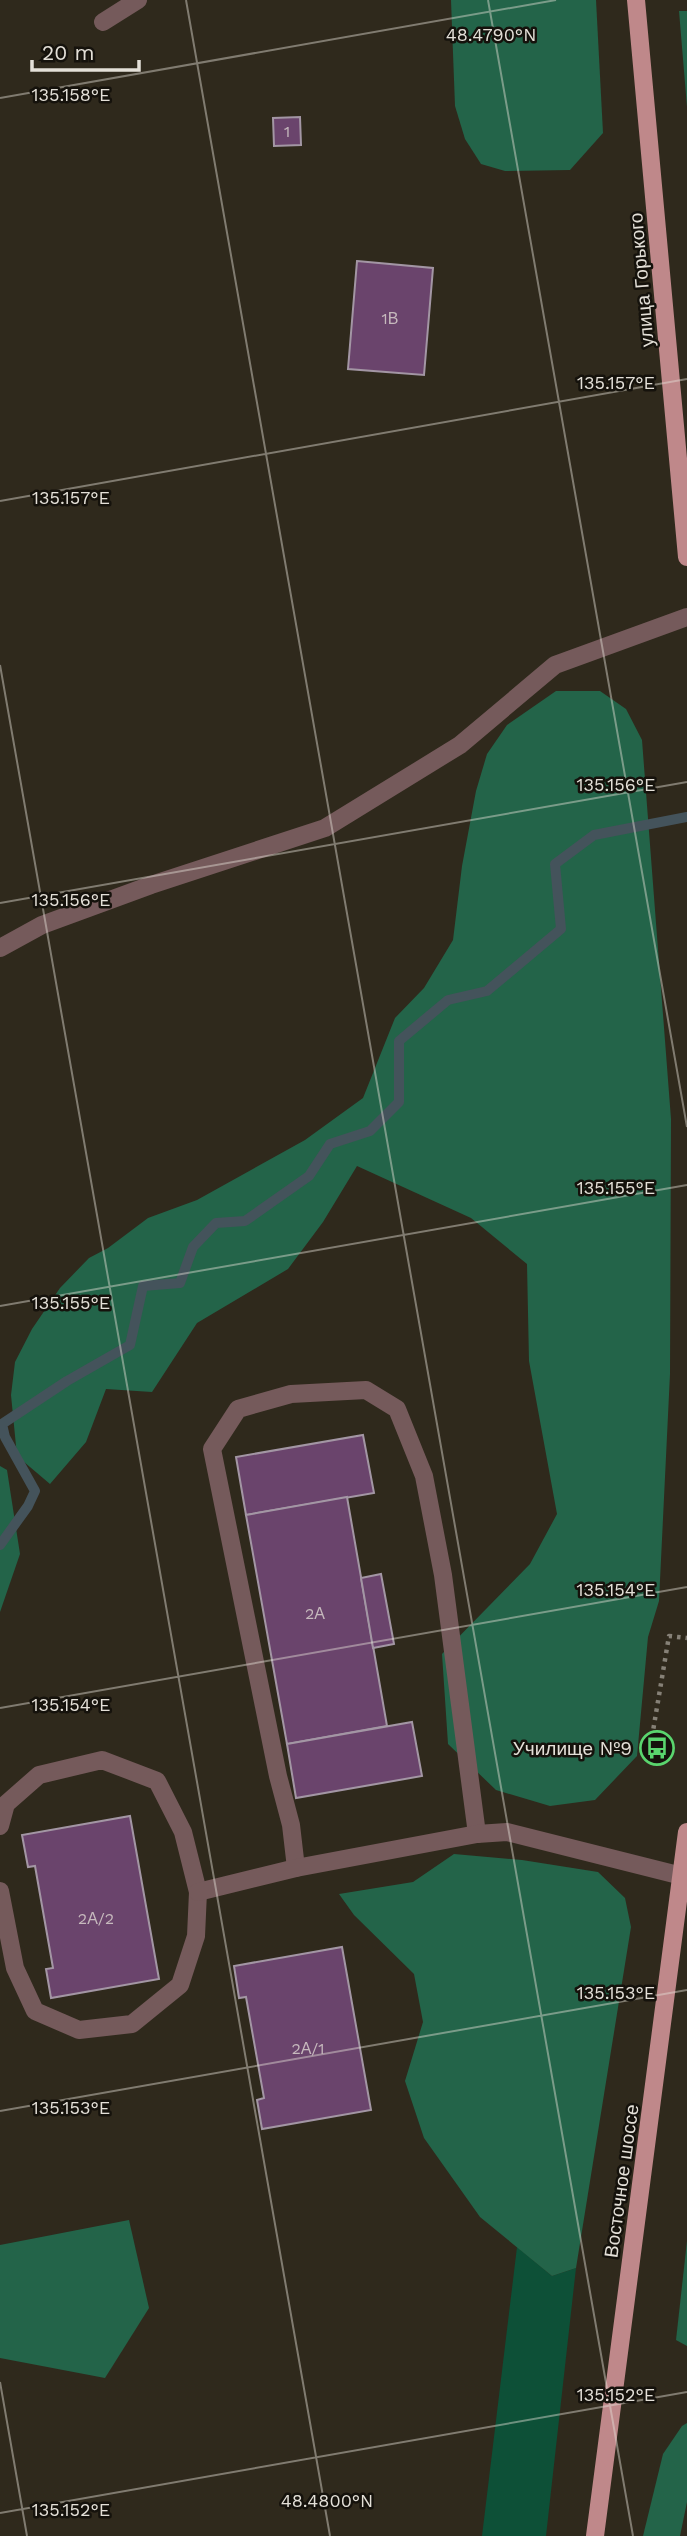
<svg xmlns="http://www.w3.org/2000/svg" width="687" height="2536" font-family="'Work Sans',sans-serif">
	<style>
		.green { fill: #0d5037 }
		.forest { fill: #236449 }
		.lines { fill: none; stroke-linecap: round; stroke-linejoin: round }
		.stream { stroke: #44535b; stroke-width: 10 }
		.building { fill: #6a446c; stroke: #a396a4; stroke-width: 2 }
		.path { stroke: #868177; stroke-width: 4.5; stroke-dasharray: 3.5 5; stroke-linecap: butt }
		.minor { stroke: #755a5b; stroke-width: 18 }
		.major { stroke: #bf888a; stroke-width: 18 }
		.ticks { fill: none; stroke: #e4e0d8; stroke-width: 2; stroke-opacity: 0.45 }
		.labels { text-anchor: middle; stroke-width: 5; stroke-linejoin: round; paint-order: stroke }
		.number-label { font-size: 16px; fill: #c6b9bd }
		.street-label { font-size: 19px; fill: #e4e0d8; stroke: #15120c }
		.poi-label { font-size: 19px; fill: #e4e0d8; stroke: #15120c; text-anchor: end }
		.ticks-label { font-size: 18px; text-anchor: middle; fill: #e4e0d8; stroke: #15120c; stroke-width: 5; stroke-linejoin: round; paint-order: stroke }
	</style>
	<rect width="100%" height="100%" fill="#2f291c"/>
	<path class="green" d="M517 2247 552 2276 576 2268 546 2536H482Z"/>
	<g class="forest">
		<path d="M451 0H596L603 133 570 170 505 171 481 164 465 139 455 106Z"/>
		<path d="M679 11H687V107Z"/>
		<path d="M556 691H600L626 709 642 740 671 1119 670 1374 659 1601 648 1637 637 1756 595 1800 550 1806 496 1790 448 1744 442 1654 530 1564 557 1514 529 1361 527 1264 471 1218 357 1166 323 1222 288 1269 197 1323 152 1392 106 1389 86 1442 50 1484 17 1456 11 1395 15 1362 32 1329 60 1288 89 1258 108 1248 148 1218 197 1200 305 1140 363 1098 395 1018 424 988 453 940 462 866 476 791 487 754 507 725Z"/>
		<path d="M0 1466 7 1470 20 1554 0 1612Z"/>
		<path d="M454 1854 522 1860 598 1872 625 1898 631 1927 576 2268 552 2276 480 2217 424 2138 405 2081 423 2022 414 1974 354 1915 339 1894 413 1882Z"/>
		<path d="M129 2220 149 2308 105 2378 0 2358V2245Z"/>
		<path d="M687 2241V2346L676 2340Z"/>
		<path d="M687 2423V2502L680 2536H643L663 2454 682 2426Z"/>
	</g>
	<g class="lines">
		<path class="stream" d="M0 1545 28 1506 35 1491 5 1437 2 1424 67 1381 130 1345 143 1286 180 1283 193 1247 216 1223 245 1221 309 1176 330 1144 370 1131 399 1102V1041L448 1000 487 991 561 929 555 864 594 835 687 817"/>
	</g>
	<g class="building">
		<path d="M300 117 301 145 274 146 273 118Z"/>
		<path d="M357 261 433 268 424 375 348 369Z"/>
		<path d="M363 1435 374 1493 246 1515 236 1457Z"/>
		<path d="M347 1497 387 1726 287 1744 246 1515Z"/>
		<path d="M381 1574 394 1644 373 1648 361 1578Z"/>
		<path d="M412 1722 422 1776 296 1798 287 1744Z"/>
		<path d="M130 1816 159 1979 51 1998 46 1969 53 1968 35 1866 28 1867 22 1835Z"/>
		<path d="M342 1947 371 2110 262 2129 257 2100 264 2098 246 1997 239 1998 234 1966Z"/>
	</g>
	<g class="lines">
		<path class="path" d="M652 1737 669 1636 687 1638"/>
		<g class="minor">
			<path d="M103 22 138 0"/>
			<path d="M0 948 42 925 151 885 325 828 460 745 555 665 687 617"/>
			<path d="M0 1826 6 1804 39 1775 102 1760 157 1781 183 1832 198 1892 196 1936 180 1985 132 2024 79 2030 35 2011 15 1968 0 1891"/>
			<path d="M296 1868 291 1825 278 1776 212 1449 238 1409 291 1394 366 1390 397 1409 424 1476 443 1575 477 1834"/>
			<path d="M198 1892 296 1868 477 1834 507 1832 682 1876"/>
		</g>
		<g class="major">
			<path d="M636 0 687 557"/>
			<path d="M595 2536 687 1832"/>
		</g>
	</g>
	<path class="ticks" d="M186 0 633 2536M488 0 687 1127M0 98 556 0M0 501 687 379M0 665 330 2536M0 903 687 782M0 1306 687 1185M0 1708 687 1587M0 2111 687 1990M0 2382 27 2536M0 2513 687 2392"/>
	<defs>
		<g id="bus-ring" transform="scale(1.75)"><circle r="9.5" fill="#15120c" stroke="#5ad56e" stroke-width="1.5"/><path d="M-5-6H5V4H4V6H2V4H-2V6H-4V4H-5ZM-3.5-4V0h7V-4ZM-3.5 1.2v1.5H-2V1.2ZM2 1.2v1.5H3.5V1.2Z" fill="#5ad56e"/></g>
	</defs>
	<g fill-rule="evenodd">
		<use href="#bus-ring" x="657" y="1748"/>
	</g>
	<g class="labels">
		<g class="number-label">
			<text x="287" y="137">1</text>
			<text x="390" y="324">1В</text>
			<text x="315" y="1619">2А</text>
			<text x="96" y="1924">2А/2</text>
			<text x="308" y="2054">2А/1</text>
		</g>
		<g class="street-label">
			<text transform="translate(641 280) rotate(-95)" y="7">улица Горького</text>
			<text transform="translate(621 2181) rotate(-82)" y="7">Восточное шоссе</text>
		</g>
		<g class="poi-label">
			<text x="632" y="1755">Училище №9</text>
		</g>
	</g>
	<g class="ticks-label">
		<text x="491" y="41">48.4790°N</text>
		<text x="71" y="101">135.158°E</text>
		<text x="616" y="389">135.157°E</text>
		<text x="71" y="504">135.157°E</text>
		<text x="616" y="791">135.156°E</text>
		<text x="71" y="906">135.156°E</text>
		<text x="616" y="1194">135.155°E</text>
		<text x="71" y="1309">135.155°E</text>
		<text x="616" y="1596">135.154°E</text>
		<text x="71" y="1711">135.154°E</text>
		<text x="616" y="1999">135.153°E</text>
		<text x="71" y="2114">135.153°E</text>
		<text x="616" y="2401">135.152°E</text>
		<text x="327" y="2507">48.4800°N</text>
		<text x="71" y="2516">135.152°E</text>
	</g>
	<path d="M32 60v10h107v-10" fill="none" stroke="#e4e0d8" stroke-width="3.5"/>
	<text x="42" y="60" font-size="21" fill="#e4e0d8" stroke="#15120c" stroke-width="5" paint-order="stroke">20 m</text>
</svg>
